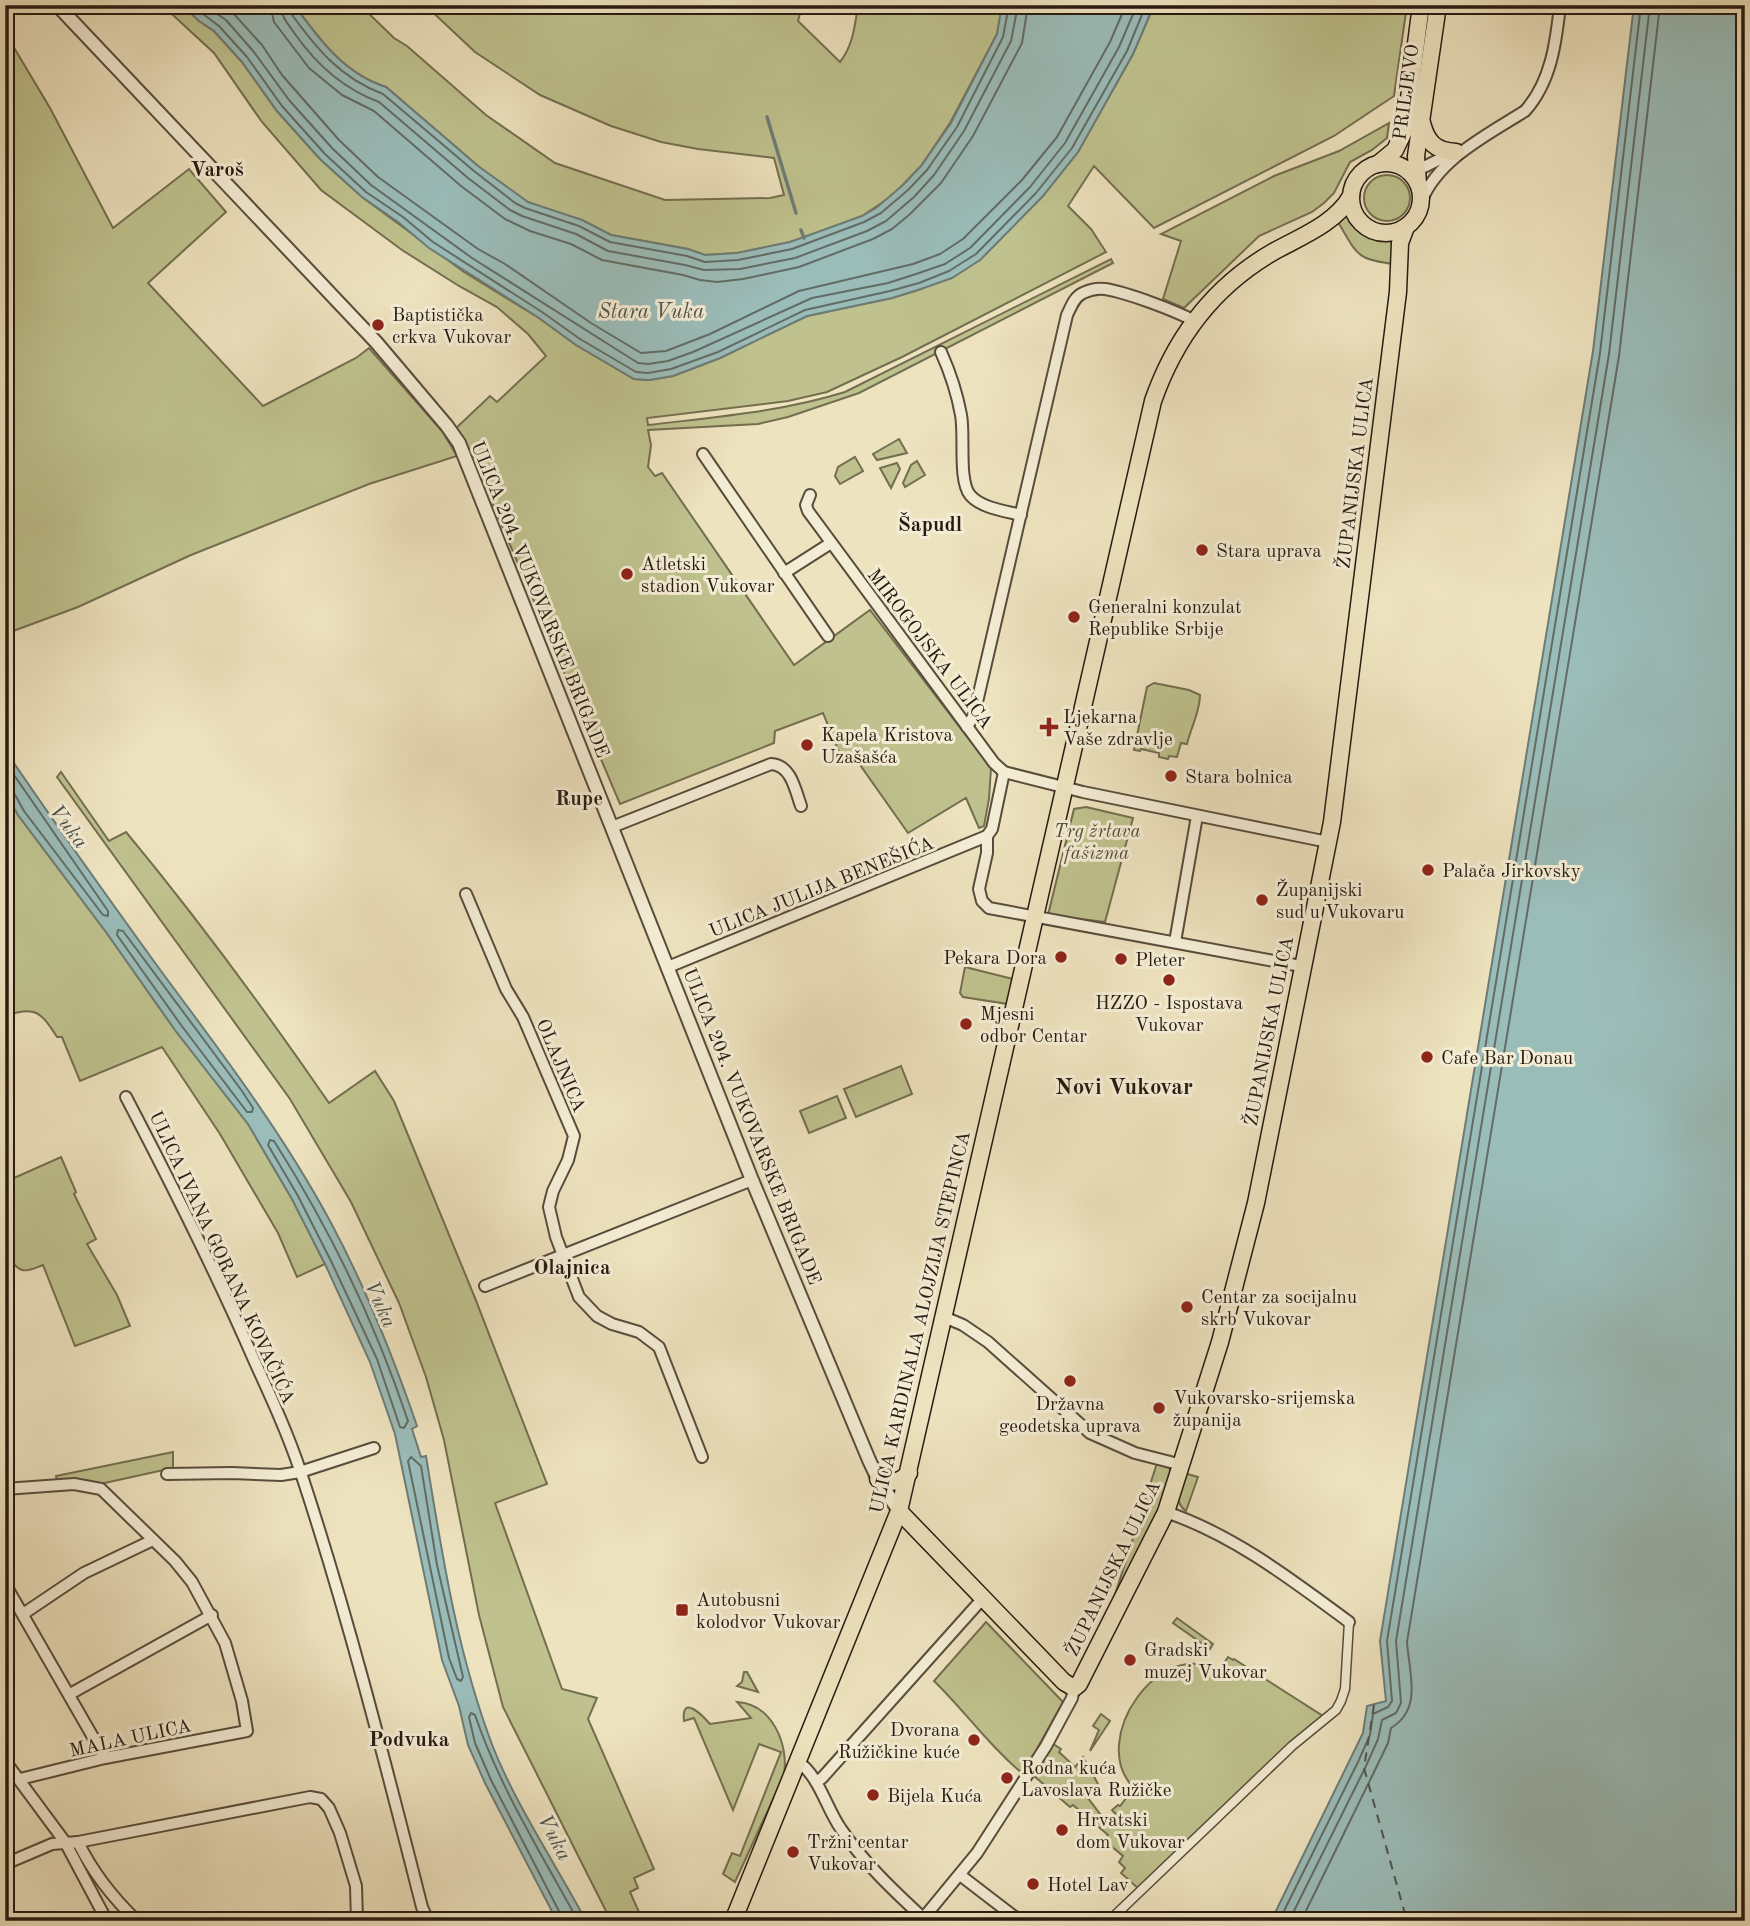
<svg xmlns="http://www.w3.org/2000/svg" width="1750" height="1926" font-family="'Old Standard TT',serif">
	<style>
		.green { fill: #bfc28e; stroke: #736e50; stroke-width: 2 }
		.water { fill: #9bbdba; stroke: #6d7c76; stroke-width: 2 }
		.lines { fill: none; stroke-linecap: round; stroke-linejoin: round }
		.shore { stroke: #616c66; stroke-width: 2 }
		.stream { stroke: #6d7c76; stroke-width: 3.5 }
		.ferry { stroke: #50534c; stroke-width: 2; stroke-dasharray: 9 7; stroke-linecap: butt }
		.pedestrian-casing { stroke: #594c3c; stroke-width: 11 }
		.minor-casing { stroke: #594c3c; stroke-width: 14 }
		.tertiary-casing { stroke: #594c3c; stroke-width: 16 }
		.primary-casing { stroke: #271a11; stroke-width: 19 }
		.pedestrian { stroke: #f4edd5; stroke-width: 8 }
		.minor { stroke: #f4edd5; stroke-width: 10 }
		.tertiary { stroke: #f4edd5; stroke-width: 12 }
		.primary { stroke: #eee3bf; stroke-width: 16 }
		.poi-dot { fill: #8f2418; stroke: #f4edd5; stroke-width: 2.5 }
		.labels { text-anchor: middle; stroke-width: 6; stroke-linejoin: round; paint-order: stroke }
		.street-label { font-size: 19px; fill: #271a11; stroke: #f4edd5 }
		.poi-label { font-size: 19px; fill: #271a11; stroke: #f4edd5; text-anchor: start }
		.park-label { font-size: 19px; font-style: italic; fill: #554c36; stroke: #f4edd5 }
		.neighbourhood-label { font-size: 21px; font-weight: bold; fill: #271a11; stroke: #f4edd5 }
		.water-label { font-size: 21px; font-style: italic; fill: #50534c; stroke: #f4edd5 }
		.quarter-label { font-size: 23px; font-weight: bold; fill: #271a11; stroke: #f4edd5 }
	</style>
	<rect width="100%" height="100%" fill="#eee3bf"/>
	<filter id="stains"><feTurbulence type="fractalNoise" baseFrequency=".00286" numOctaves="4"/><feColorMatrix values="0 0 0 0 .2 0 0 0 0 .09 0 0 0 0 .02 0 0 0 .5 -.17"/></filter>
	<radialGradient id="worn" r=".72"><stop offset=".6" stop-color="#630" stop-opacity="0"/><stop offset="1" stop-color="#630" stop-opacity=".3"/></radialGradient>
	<g class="green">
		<path d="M162 5H182L199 21 214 31 242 62 277 111 320 159 362 197 464 272 539 318 576 345 634 379 649 380 673 376 720 358 807 316 892 298 921 289 980 260 1042 197 1078 152 1133 54 1154 5H1407L1394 96 1334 136 1154 228 1094 166 1068 206 1091 229 1106 252 902 357 827 392 788 401 647 418 648 425C714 417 781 412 845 392L1111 259 1113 263 859 393 788 417 758 424 648 430 651 445 648 467 655 476 662 473 794 665 870 610 991 768 989 799 984 826 979 828 966 798 908 833 853 755 841 757 823 713 775 731 774 743 620 804 485 486 472 469 454 430 490 396 497 402 546 356 528 334 497 307 459 286 402 250 321 190 262 122 214 53Z"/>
		<path d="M294 5H360L394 38 407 46 486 115 555 163 665 200 770 198 784 195 774 158 698 149 661 142 611 126 540 95 475 52 425 5H802L798 21 840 62C853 46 855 25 858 5H1002V7L997 34 950 123 921 166 892 196 862 216 809 236 790 242 738 253 705 255 688 249 611 235 582 220 539 207 519 198 478 166 386 87C344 74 319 39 294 5Z"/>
		<path d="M5 38 10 41 50 108 113 228 189 169 226 212 148 283 263 406 356 358 369 348 442 431 457 456 369 484 191 555 78 607 5 634Z"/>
		<path d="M1389 123 1387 138 1372 150 1350 162 1334 193 1324 203 1312 212 1259 236 1184 308 1163 299 1181 241 1161 234 1274 176 1339 151Z"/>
		<circle cx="1387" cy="198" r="23"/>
		<path d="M1348 213C1360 231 1373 238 1394 238L1395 264C1356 260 1357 254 1338 222Z"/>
		<path d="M899 439 907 453 877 460 873 454Z"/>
		<path d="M855 457 863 471 840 484 835 476 838 467Z"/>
		<path d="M917 461 925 475 905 487 903 483 911 465Z"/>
		<path d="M897 463 900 469 891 488 880 468Z"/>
		<path d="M1154 683 1189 690 1200 695C1200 712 1191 727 1187 744L1181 743 1177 757 1169 756 1168 759 1159 757V753L1141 749 1140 751 1134 750 1147 687Z"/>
		<path d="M61 772 109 841 126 832C198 919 265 1010 329 1103L375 1071 394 1101 475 1298 547 1484 495 1503 562 1689 597 1698 588 1719 654 1869 634 1878 638 1888 630 1892 643 1921H611L503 1707 479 1615 444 1440 426 1377 399 1303 351 1202 290 1099 57 777Z"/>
		<path d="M5 792 18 815 106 932 175 1030 248 1124 292 1199 325 1264 297 1277 278 1233 220 1134 162 1047 80 1081 62 1037H57C41 1012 35 1005 5 1016V998L11 995 12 990 5 978Z"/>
		<path d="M1086 807 1133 818 1105 922 1048 915 1074 809Z"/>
		<path d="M965 967 1013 979 1008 1004 963 997 960 993Z"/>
		<path d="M901 1066 912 1094 856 1117 844 1089Z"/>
		<path d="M837 1096 846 1118 809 1133 800 1111Z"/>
		<path d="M61 1157 76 1192 74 1194 96 1239 87 1244 117 1295 130 1326 75 1346 43 1265C37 1267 29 1272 22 1270 0 1264 5 1200 5 1182Z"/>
		<path d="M173 1452V1468L91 1486 58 1484 56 1476Z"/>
		<path d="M1157 1463 1169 1468 1174 1474 1121 1601 1114 1598Z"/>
		<path d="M1184 1473 1198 1477 1186 1511C1172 1501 1180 1487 1184 1473Z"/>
		<path d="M1177 1618 1213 1644 1210 1649 1173 1623Z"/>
		<path d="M986 1622 1063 1702 1023 1774C989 1746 965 1711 934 1681Z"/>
		<path d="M1228 1657 1233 1660 1234 1659 1326 1718 1141 1891 1121 1873 1125 1868 1119 1862 1123 1856 1104 1840 1108 1835 1073 1805 1070 1807 1034 1776 1053 1744 1061 1749 1059 1752 1075 1767 1083 1757 1098 1784 1089 1792 1091 1795 1088 1798 1110 1827 1120 1819 1112 1810 1118 1805 1120 1806 1134 1788C1086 1740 1162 1634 1218 1672Z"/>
		<path d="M744 1672H747L758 1692 737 1686 742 1682Z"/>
		<path d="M737 1702C772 1704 789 1744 784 1775L735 1882 723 1874 732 1853 740 1856 781 1752 759 1744 733 1810 694 1718 684 1721C681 1693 703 1716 710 1724L751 1718Z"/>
		<path d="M1101 1714 1110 1721 1090 1751 1099 1730 1093 1726Z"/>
	</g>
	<g class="water">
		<path d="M182 5H294C319 39 344 74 386 87L478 166 528 202 582 220 611 235 688 249 705 255 737 253 790 242 862 216 876 208 903 185 921 166 951 123 997 34 1002 5H1154L1133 54 1078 152 1042 197 980 260 952 278 921 289 892 298 807 316 720 358 673 376 649 380 634 379 576 345 539 318 429 248 398 222 362 197 320 159 277 111 242 62 214 31 199 21Z"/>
		<path d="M1634 5H1745V1921H1271L1363 1733 1367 1706 1386 1701 1380 1641 1593 351Z"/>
		<path d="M5 750C56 825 108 898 161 971 221 1052 282 1132 330 1221 365 1286 393 1356 417 1426L412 1429 421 1457 426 1456C442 1554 457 1653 493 1747 516 1805 556 1865 586 1921H557L485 1783 468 1745 459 1706 442 1660 395 1434 370 1362 325 1264 292 1199 248 1124 175 1030 106 932 18 815 5 792Z"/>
	</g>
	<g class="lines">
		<g class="shore">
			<path d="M191 5 219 26 247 57 282 106 325 154 366 192 403 217 433 242 542 312 580 339 636 372 648 373 671 369 718 352 805 310 890 291 919 283 949 271 976 254 1036 193 1072 148 1127 51 1146 5"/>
			<path d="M204 5 226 20 254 52 289 100 332 148 371 185 472 258 638 363 648 364 668 361 693 352 812 298 888 283 916 274 945 264 970 248 1030 187 1065 143 1119 47 1137 5"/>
			<path d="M223 5 233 13 262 45 282 75 339 140 378 177 478 249 505 264 591 323 641 353 666 351 710 334 799 291 913 264 940 254 963 239 1022 180 1057 137 1110 42 1126 5"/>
			<path d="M270 5 274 22 309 68 342 95 374 111 461 186 505 219 530 231 571 244 602 260 683 275 700 280 717 282 743 279 799 267 873 239 892 229 909 215 941 183 973 136 1022 43 1028 5"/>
			<path d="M280 5C281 17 289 25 295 34 316 64 344 89 379 102L468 178 510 210 522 216 576 234 608 251 685 265 704 270 740 269 795 258 867 231 886 221 914 197 934 175 964 131 1011 41 1018 5"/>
			<path d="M289 5 290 12C316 48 340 78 383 94L474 171 515 203 525 208 579 226 610 242 687 256 705 262 738 260 792 249 864 222 881 213 908 190 927 170 957 127 1003 37 1009 5"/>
			<path d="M5 762 108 911V916L103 915 24 811 14 793 5 790"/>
			<path d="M118 930 123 931 242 1091 253 1108 252 1112H247L181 1025 117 935Z"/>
			<path d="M270 1140 274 1141C330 1229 375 1322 408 1421L404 1428 400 1427 377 1359 331 1261 298 1196 268 1145Z"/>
			<path d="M411 1457 421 1466 437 1565 463 1677 461 1681 457 1679 449 1658 408 1461Z"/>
			<path d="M562 1921 561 1915 491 1780 475 1743 469 1717 471 1713 475 1715C500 1788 541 1853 578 1921"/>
			<path d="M1279 1921 1358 1762 1370 1735 1373 1714 1388 1707 1392 1701 1387 1641 1600 353 1641 5"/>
			<path d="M1289 1921 1366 1766 1378 1739 1382 1720 1396 1713 1401 1703 1396 1641 1609 354 1650 5"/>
			<path d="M1301 1921 1375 1770 1388 1743 1391 1728C1423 1709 1409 1673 1407 1642L1619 356 1660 5"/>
		</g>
		<g class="stream">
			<path d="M767 117 796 213"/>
			<path d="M801 230 804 238"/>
		</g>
		<path class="ferry" d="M1374 1705 1364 1768 1407 1921"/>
		<g class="pedestrian-casing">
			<path id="pedestrian" d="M1109 1921 1292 1746 1336 1710 1341 1701 1345 1689 1349 1622"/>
		</g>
		<g class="minor-casing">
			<g id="minor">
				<path d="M1402 167H1424L1454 152"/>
				<path d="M1421 202C1438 159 1487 135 1525 111 1551 82 1556 43 1560 5"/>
				<path d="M941 352C950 372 957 393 961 415 965 435 958 480 970 495 981 508 1005 511 1021 515"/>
				<path d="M703 454 828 636"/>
				<path d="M810 495 806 505 808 511 994 763 1004 772"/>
				<path d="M784 573 831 543"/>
				<path d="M967 727 974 715 1067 315C1071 307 1074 297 1083 293 1089 290 1098 288 1105 289 1129 293 1173 310 1195 321"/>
				<path d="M612 827 771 764C791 765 795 789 801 806"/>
				<path d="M466 894 506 989 523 1017 574 1136 568 1160 553 1191 549 1207 556 1237 579 1297 597 1316 612 1324 639 1332 659 1347 702 1457"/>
				<path d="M1175 942 1197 816"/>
				<path d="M1301 966 989 908 982 901 979 889 987 853V836L992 829 1004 772 1083 792 1328 842"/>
				<path d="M668 967 987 836"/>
				<path d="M126 1097C171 1183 215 1270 254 1360 271 1397 288 1434 301 1473 348 1615 385 1762 422 1907L428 1921"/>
				<path d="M485 1286 752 1180"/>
				<path d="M944 1317 963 1325 988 1342 1090 1433 1135 1453 1182 1465"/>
				<path d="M167 1474 232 1473 281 1475 300 1472 374 1448"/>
				<path d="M5 1489 74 1484 101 1489 175 1561 192 1582 225 1643 242 1701 247 1731 105 1758 20 1779"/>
				<path d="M1166 1512C1234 1535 1292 1580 1349 1622"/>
				<path d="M5 1584 105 1758"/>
				<path d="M23 1614 84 1573 153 1540"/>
				<path d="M70 1694 212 1615"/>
				<path d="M5 1761 65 1842 107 1921"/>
				<path d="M797 1761C819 1775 826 1808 841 1829 864 1863 894 1891 923 1918"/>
				<path d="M816 1782 822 1778 984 1597"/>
				<path d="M78 1842 310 1797 321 1799 329 1808 340 1833 356 1886 357 1921"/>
				<path d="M5 1864 52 1844 78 1842C93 1873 112 1897 137 1921"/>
				<path d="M960 1875 1020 1921"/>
				<path d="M921 1921 977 1853 1046 1746 1072 1698 1074 1688"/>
			</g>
		</g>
		<g class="tertiary-casing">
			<path id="tertiary" d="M57 5 376 342 447 426 459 443 752 1180 869 1460 878 1479 899 1511"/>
		</g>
		<g class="primary-casing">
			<g id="primary">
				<path d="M1422 123C1427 142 1435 151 1456 152"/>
				<circle cx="1386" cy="198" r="35"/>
				<path d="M1378 164 1395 150 1405 129 1421 5"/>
				<path d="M1418 183 1416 156 1438 5"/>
				<path d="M878 1479C891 1484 899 1483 909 1473"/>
				<path d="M899 1511 1064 1682 1074 1688 1079 1684 1166 1512 1220 1342 1256 1203 1332 822 1398 292 1400 243 1406 227"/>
				<path d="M733 1921 899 1511 1153 401C1175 338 1214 286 1273 252 1300 237 1335 224 1351 196"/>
			</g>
		</g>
		<use href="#pedestrian" class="pedestrian"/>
		<use href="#minor" class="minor"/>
		<use href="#tertiary" class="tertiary"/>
		<use href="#primary" class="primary"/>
	</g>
	<g class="poi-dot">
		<circle cx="378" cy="325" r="7"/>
		<circle cx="1202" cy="550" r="7"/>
		<circle cx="627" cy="574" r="7"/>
		<circle cx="1074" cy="617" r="7"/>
		<path d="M1045.5 716.5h7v7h7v7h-7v7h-7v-7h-7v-7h7z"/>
		<circle cx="807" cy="745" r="7"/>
		<circle cx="1171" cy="776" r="7"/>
		<circle cx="1428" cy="870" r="7"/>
		<circle cx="1262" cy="900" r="7"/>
		<circle cx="1061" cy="957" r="7"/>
		<circle cx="1121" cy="959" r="7"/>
		<circle cx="1169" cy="980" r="7"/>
		<circle cx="966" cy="1024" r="7"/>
		<circle cx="1427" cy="1057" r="7"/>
		<circle cx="1187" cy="1307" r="7"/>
		<circle cx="1070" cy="1381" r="7"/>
		<circle cx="1159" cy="1408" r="7"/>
		<rect x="675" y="1603" width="14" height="14" rx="3.5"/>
		<circle cx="1130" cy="1660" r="7"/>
		<circle cx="974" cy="1740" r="7"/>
		<circle cx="1007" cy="1778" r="7"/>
		<circle cx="873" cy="1795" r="7"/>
		<circle cx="1062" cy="1830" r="7"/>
		<circle cx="793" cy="1852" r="7"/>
		<circle cx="1033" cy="1884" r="7"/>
	</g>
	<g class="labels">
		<g class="street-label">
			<text transform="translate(1405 92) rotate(-82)" y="7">PRILJEVO</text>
			<text transform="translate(1354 473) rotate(-83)" y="7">ŽUPANIJSKA ULICA</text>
			<text transform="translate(541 599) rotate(68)" y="7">ULICA 204. VUKOVARSKE BRIGADE</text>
			<text transform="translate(931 648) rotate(53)" y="7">MIROGOJSKA ULICA</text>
			<text transform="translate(821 886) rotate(-22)" y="7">ULICA JULIJA BENEŠIĆA</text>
			<text transform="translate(1268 1031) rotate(-79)" y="7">ŽUPANIJSKA ULICA</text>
			<text transform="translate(562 1065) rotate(67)" y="7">OLAJNICA</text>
			<text transform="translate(753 1126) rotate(68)" y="7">ULICA 204. VUKOVARSKE BRIGADE</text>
			<text transform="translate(223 1257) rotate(65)" y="7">ULICA IVANA GORANA KOVAČIĆA</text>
			<text transform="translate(919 1322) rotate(-77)" y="7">ULICA KARDINALA ALOJZIJA STEPINCA</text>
			<text transform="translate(1112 1568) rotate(-64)" y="7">ŽUPANIJSKA ULICA</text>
			<text transform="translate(130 1737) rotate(-12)" y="7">MALA ULICA</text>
		</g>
		<g class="poi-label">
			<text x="392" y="321">Baptistička<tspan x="392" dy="22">crkva Vukovar</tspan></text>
			<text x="1216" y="557">Stara uprava</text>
			<text x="641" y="570">Atletski<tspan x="641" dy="22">stadion Vukovar</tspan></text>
			<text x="1088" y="613">Generalni konzulat<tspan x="1088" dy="22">Republike Srbije</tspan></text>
			<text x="1063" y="723">Ljekarna<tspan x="1063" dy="22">Vaše zdravlje</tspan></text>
			<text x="821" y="741">Kapela Kristova<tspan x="821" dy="22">Uzašašća</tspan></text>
			<text x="1185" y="783">Stara bolnica</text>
			<text x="1442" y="877">Palača Jirkovsky</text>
			<text x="1276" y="896">Županijski<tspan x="1276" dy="22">sud u Vukovaru</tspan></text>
			<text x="1047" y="964" text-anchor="end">Pekara Dora</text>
			<text x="1135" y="966">Pleter</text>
			<text x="1169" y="1009" text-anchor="middle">HZZO - Ispostava<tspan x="1169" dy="22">Vukovar</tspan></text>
			<text x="980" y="1020">Mjesni<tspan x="980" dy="22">odbor Centar</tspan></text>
			<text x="1441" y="1064">Cafe Bar Donau</text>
			<text x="1201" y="1303">Centar za socijalnu<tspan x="1201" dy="22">skrb Vukovar</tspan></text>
			<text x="1173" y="1404">Vukovarsko-srijemska<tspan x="1173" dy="22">županija</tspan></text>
			<text x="1070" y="1410" text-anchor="middle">Državna<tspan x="1070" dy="22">geodetska uprava</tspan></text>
			<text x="696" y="1606">Autobusni<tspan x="696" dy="22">kolodvor Vukovar</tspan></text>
			<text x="1144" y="1656">Gradski<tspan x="1144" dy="22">muzej Vukovar</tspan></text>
			<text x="960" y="1736" text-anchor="end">Dvorana<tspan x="960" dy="22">Ružičkine kuće</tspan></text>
			<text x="1021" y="1774">Rodna kuća<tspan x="1021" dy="22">Lavoslava Ružičke</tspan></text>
			<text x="887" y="1802">Bijela Kuća</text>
			<text x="1076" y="1826">Hrvatski<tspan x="1076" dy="22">dom Vukovar</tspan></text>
			<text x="807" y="1848">Tržni centar<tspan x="807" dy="22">Vukovar</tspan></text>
			<text x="1047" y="1891">Hotel Lav</text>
		</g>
		<g class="park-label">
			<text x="1097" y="837">Trg žrtava<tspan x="1097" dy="22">fašizma</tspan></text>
		</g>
		<g class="neighbourhood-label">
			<text x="217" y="176">Varoš</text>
			<text x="930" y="531">Šapudl</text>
			<text x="579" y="805">Rupe</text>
			<text x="572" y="1274">Olajnica</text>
			<text x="409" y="1746">Podvuka</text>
		</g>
		<g class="water-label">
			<text x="651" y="318">Stara Vuka</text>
			<text transform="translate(69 826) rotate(53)" y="7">Vuka</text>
			<text transform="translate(381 1304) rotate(66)" y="7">Vuka</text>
			<text transform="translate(555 1837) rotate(62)" y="7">Vuka</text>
		</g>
		<g class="quarter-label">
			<text x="1124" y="1094">Novi Vukovar</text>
		</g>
	</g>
	<rect width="1750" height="1926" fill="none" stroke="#eee3bf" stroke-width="28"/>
	<rect x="7" y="7" width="1736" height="1912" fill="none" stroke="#271a11" stroke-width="3.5"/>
	<rect x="14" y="14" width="1722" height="1898" fill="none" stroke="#271a11" stroke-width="2"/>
	<rect width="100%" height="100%" filter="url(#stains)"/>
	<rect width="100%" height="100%" fill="url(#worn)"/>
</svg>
